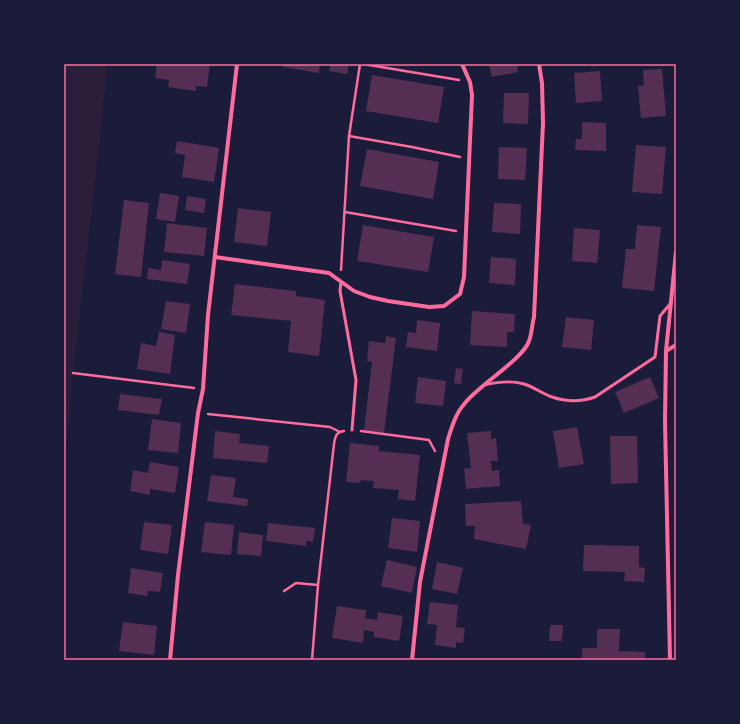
<svg xmlns="http://www.w3.org/2000/svg" width="740" height="724" font-family="'Crimson Pro',serif">
	<style>
		.green { fill: #2a1e3b }
		.building { fill: #542f53 }
		.lines { fill: none; stroke-linecap: round; stroke-linejoin: round }
		.path { stroke: #ff6b9d; stroke-width: 2.5 }
		.service { stroke: #ff6b9d; stroke-width: 3 }
		.minor { stroke: #ff6b9d; stroke-width: 4 }
		.neatline { fill: none; stroke: #ff6b9d; stroke-width: 1.5 }
	</style>
	<rect width="100%" height="100%" fill="#1b1b3a"/>
	<path class="green" d="M64 64H108L73 373 64 469Z"/>
	<g class="building">
		<path d="M157 64H210L207 87 196 86V91L168 87 169 80 155 78Z"/>
		<path d="M283 64H320L319 73 283 67Z"/>
		<path d="M331 64H349L347 74 329 71Z"/>
		<path d="M489 64H517L518 72 492 77Z"/>
		<path d="M662 69 666 116 641 118 638 86 644 85 643 70Z"/>
		<path d="M600 71 602 101 576 103 574 73Z"/>
		<path d="M372 75 444 87 438 123 366 111Z"/>
		<path d="M504 93H529L528 124 503 123Z"/>
		<path d="M582 122 606 123V151L575 150 576 139H582Z"/>
		<path d="M177 141 219 148 214 182 182 177 185 155 175 153Z"/>
		<path d="M636 145 666 147 662 194 632 192Z"/>
		<path d="M499 147 527 148 525 180 498 179Z"/>
		<path d="M367 149 439 162 433 199 360 186Z"/>
		<path d="M160 193 179 196 175 222 156 219Z"/>
		<path d="M187 196 206 199 204 213 185 210Z"/>
		<path d="M124 200 149 203 141 277 115 274Z"/>
		<path d="M494 203 521 204 520 234 492 232Z"/>
		<path d="M238 208 271 212 267 246 234 242Z"/>
		<path d="M167 223 207 228 204 256 164 252Z"/>
		<path d="M363 225 434 237 428 272 357 261Z"/>
		<path d="M637 225 661 227 654 291 622 288 626 249H635Z"/>
		<path d="M574 228 600 230 597 263 572 261Z"/>
		<path d="M491 257 516 259 515 285 489 283Z"/>
		<path d="M162 260 190 264 187 284 147 279 148 268 161 270Z"/>
		<path d="M235 284 296 291V296L325 300 319 356 288 352 291 321 231 315Z"/>
		<path d="M166 301 190 304 186 333 161 329Z"/>
		<path d="M472 311 515 314 514 332H507V347L470 345Z"/>
		<path d="M566 317 594 320 591 350 562 347Z"/>
		<path d="M417 320 440 323 437 351 406 347 408 332 416 333Z"/>
		<path d="M159 332 175 335 170 374 137 369 141 343 156 346Z"/>
		<path d="M386 336 396 338 384 433 364 430 372 362 367 361 369 341 385 343Z"/>
		<path d="M456 368 463 369 461 384 454 383Z"/>
		<path d="M418 377 446 381 443 406 415 403Z"/>
		<path d="M650 377 659 398 624 413 615 392Z"/>
		<path d="M120 394 162 399 159 415 118 410Z"/>
		<path d="M152 419 181 423 178 453 148 450Z"/>
		<path d="M577 427 584 464 559 468 553 431Z"/>
		<path d="M215 431 240 434 239 443 269 446 267 463 213 458Z"/>
		<path d="M491 431V439L496 438 498 461H491L492 471 499 470 500 486 466 489 464 469 471 468 467 433Z"/>
		<path d="M610 436H637L638 483 611 484Z"/>
		<path d="M350 443 379 446V451L420 455 415 501 398 499 399 490 373 488 374 481 361 480 360 483 346 482Z"/>
		<path d="M150 462 179 467 175 493 150 489V495L130 491 133 470 148 473Z"/>
		<path d="M211 475 236 478 233 497 248 499 247 506 207 501Z"/>
		<path d="M521 501 523 524 531 525 526 549 474 539 475 526H466L465 504Z"/>
		<path d="M392 518 420 521 417 552 388 548Z"/>
		<path d="M144 522 172 525 168 554 140 550Z"/>
		<path d="M205 522 234 525 231 555 201 552Z"/>
		<path d="M268 523 315 528 313 542 306 541V546L266 541Z"/>
		<path d="M239 532 263 535 261 556 237 554Z"/>
		<path d="M584 545 639 546V567L645 568 644 582 624 581 625 572 583 571Z"/>
		<path d="M387 560 417 567 412 593 381 586Z"/>
		<path d="M437 562 463 568 457 594 432 589Z"/>
		<path d="M131 568 163 573 160 592 148 591 147 596 128 593Z"/>
		<path d="M430 602 458 605 456 627 465 628 463 643 456 642V648L435 645 437 625 427 624Z"/>
		<path d="M337 606 366 610 365 618 377 620 378 612 403 616 399 641 374 637V632L364 630 363 643 332 638Z"/>
		<path d="M123 622 157 626 154 655 119 651Z"/>
		<path d="M550 625H563L562 641H549Z"/>
		<path d="M597 629H620L619 651 645 652V660H582V648H597Z"/>
	</g>
	<g class="lines">
		<g class="path">
			<path d="M363 64 459 80"/>
			<path d="M349 136 412 147 460 157"/>
			<path d="M345 212 456 231"/>
			<path d="M341 270 349 136 360 64"/>
			<path d="M73 373 194 388"/>
			<path d="M208 414 330 427 340 432"/>
			<path d="M361 431 429 440 435 451"/>
			<path d="M284 591 296 583 318 585"/>
			<path d="M312 660 318 585 334 444C335 437 336 432 344 431"/>
		</g>
		<g class="service">
			<path d="M341 282 340 291 356 380 352 430"/>
			<path d="M484 385C497 382 511 380 524 384 534 387 543 394 552 397 567 402 581 402 595 397L655 357 660 316 670 304"/>
		</g>
		<g class="minor">
			<path d="M215 257 329 273 354 291 370 297 388 301 429 307 444 306 460 294 464 277 472 95 470 82 462 64"/>
			<path d="M666 351 676 345"/>
			<path d="M170 660 178 575 198 413 203 389 208 315 237 64"/>
			<path d="M412 660 420 582 448 439C452 426 456 413 465 403 479 385 523 359 529 341 532 333 532 324 534 317L543 123 542 83 539 64"/>
			<path d="M670 660 665 421 666 351 676 252"/>
		</g>
	</g>
	<rect width="740" height="724" fill="none" stroke="#1b1b3a" stroke-width="130"/>
	<rect x="65" y="65" width="610" height="594" class="neatline"/>
</svg>
